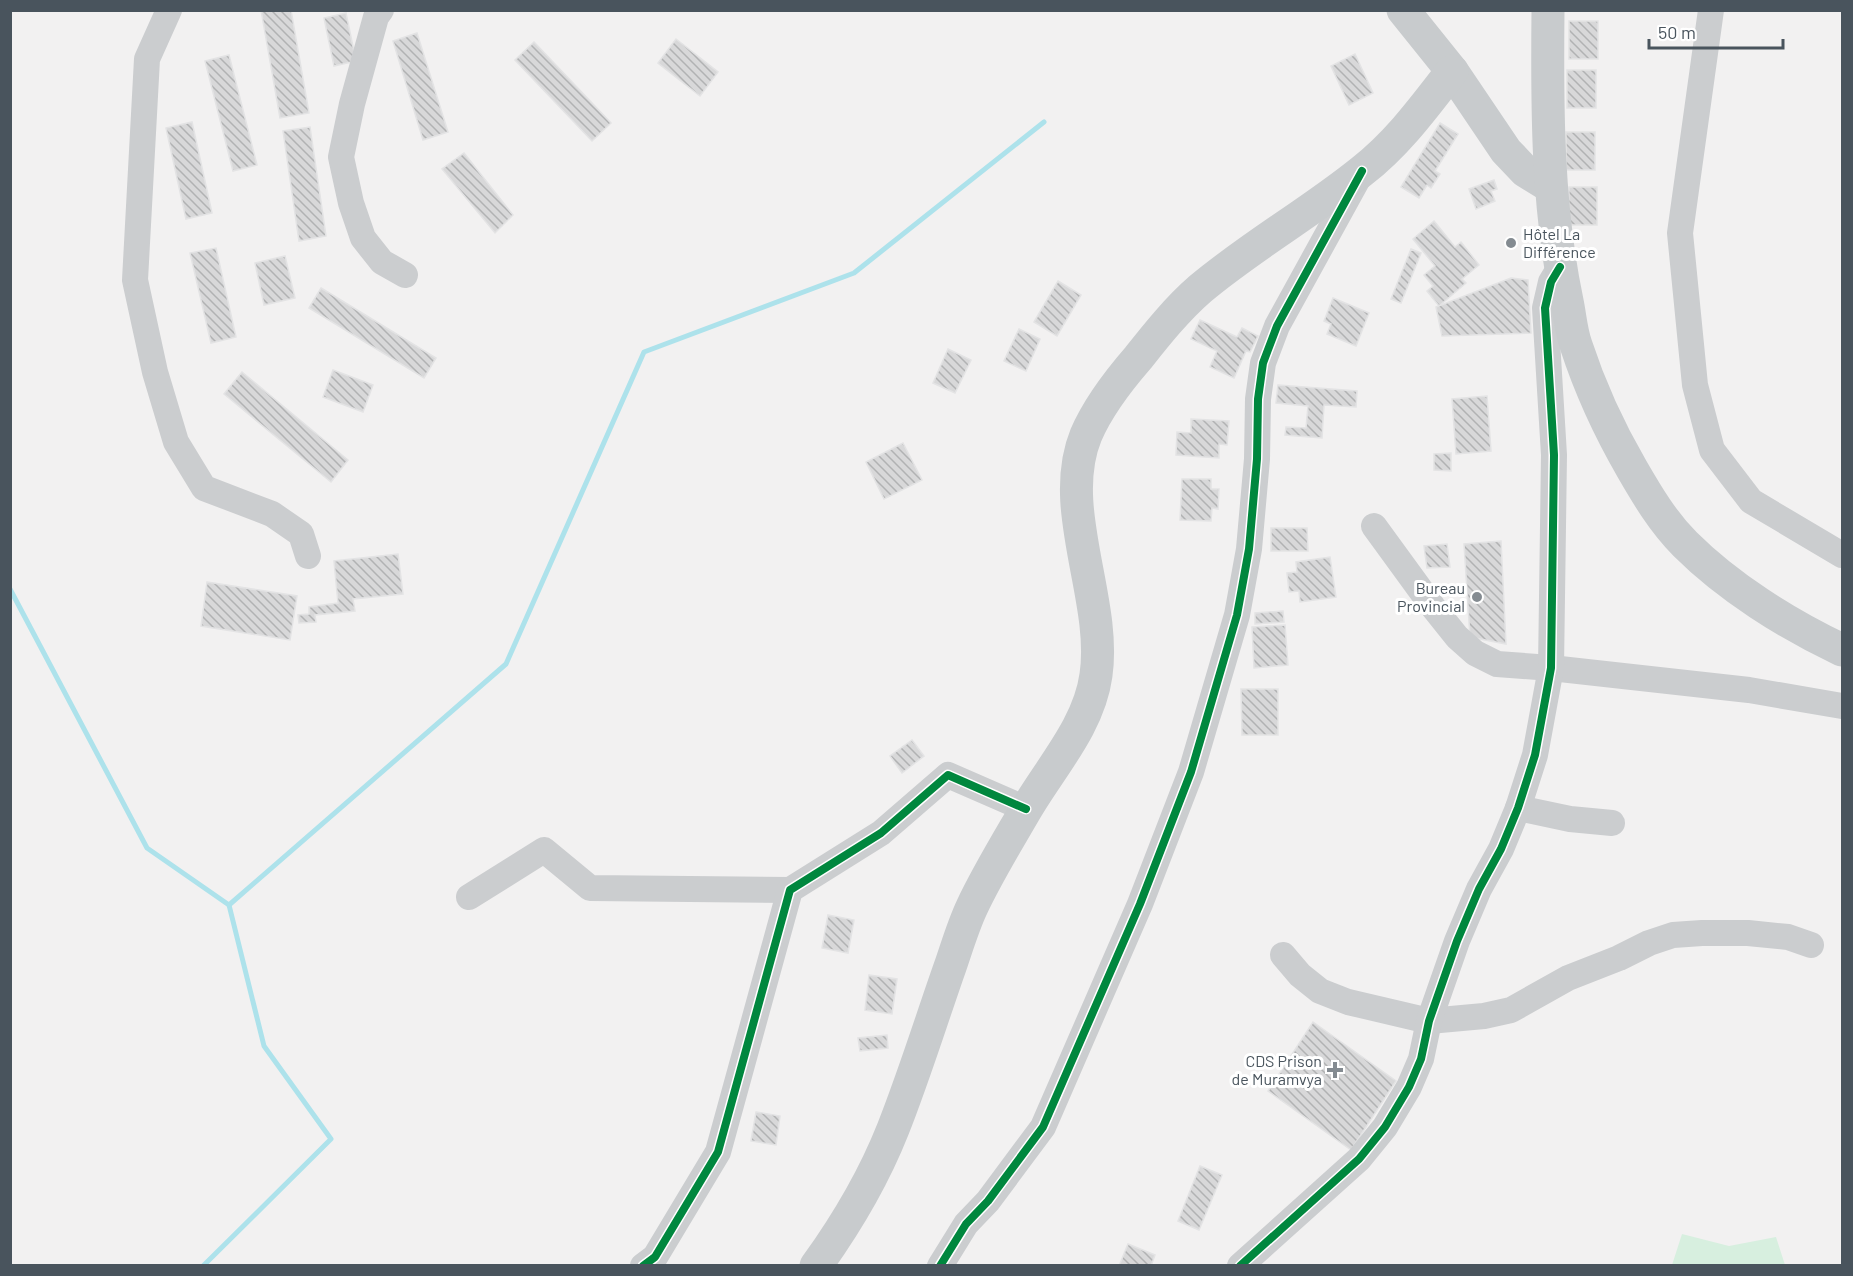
<svg xmlns="http://www.w3.org/2000/svg" width="1853" height="1276" font-family="Barlow,sans-serif">
	<style>
		.green { fill: #d7efdf }
		.lines { fill: none; stroke-linecap: round; stroke-linejoin: round }
		.stream { stroke: #ade2eb; stroke-width: 5 }
		.building { fill: url(#building-back-hatch); stroke: #e3e3e4; stroke-width: 1.5 }
		.minor { stroke: #cbcdcf; stroke-width: 26 }
		.major { stroke: #c8cbcd; stroke-width: 33 }
		.cycleway-casing { stroke: #fff; stroke-width: 11 }
		.cycleway { stroke: #00873e; stroke-width: 8 }
		.poi-dot { fill: #848b91; stroke: #fff; stroke-width: 2 }
		.labels { text-anchor: middle; stroke-width: 6; stroke-linejoin: round; paint-order: stroke }
		.poi-label { font-size: 16px; fill: #49545d; stroke: #fff; text-anchor: end }
	</style>
	<defs>
		<pattern id="building-back-hatch" width="6" height="6" patternUnits="userSpaceOnUse" patternTransform="scale(1.5)"><rect width="6" height="6" fill="#d8d8d9"/><path d="M-1 5l2 2M0 0l6 6M5-1l2 2" fill="none" stroke="#b1b2b3"/></pattern>
	</defs>
	<rect width="100%" height="100%" fill="#f2f1f1"/>
	<path class="green" d="M1682 1234 1729 1246 1776 1237 1785 1265H1672Z"/>
	<g class="lines">
		<g class="stream">
			<path d="M10 589 147 848 229 905 264 1046 331 1139 203 1266"/>
			<path d="M229 905 506 664 644 352 854 273 1044 122"/>
		</g>
	</g>
	<g class="building">
		<path d="M261 10H291L309 113 280 118Z"/>
		<path d="M346 13 356 61 334 66 324 18Z"/>
		<rect x="1569" y="21" width="29" height="38"/>
		<path d="M417 33 448 132 423 140 393 41Z"/>
		<path d="M676 39 718 72 700 96 658 63Z"/>
		<path d="M534 42 611 123 592 141 515 60Z"/>
		<path d="M1355 54 1373 93 1349 105 1331 66Z"/>
		<path d="M229 55 257 165 233 171 205 61Z"/>
		<rect x="1567" y="70" width="29" height="38"/>
		<path d="M192 122 212 213 186 219 166 128Z"/>
		<path d="M1440 123 1458 134 1435 171 1440 174 1431 188 1427 185 1419 198 1401 187Z"/>
		<path d="M310 127 326 236 299 241 283 131Z"/>
		<rect x="1566" y="132" width="29" height="38"/>
		<path d="M464 153 513 215 495 233 442 169Z"/>
		<path d="M1494 180 1497 189 1491 191 1495 201 1476 209 1469 189Z"/>
		<path d="M1569 187H1597V225H1568Z"/>
		<path d="M1434 221 1455 247 1461 242 1479 265 1462 279 1466 283 1439 306 1427 291 1433 286 1424 275 1435 266 1413 239Z"/>
		<path d="M216 248 236 337 211 343 190 253Z"/>
		<path d="M1411 249 1421 253 1401 303 1391 299Z"/>
		<path d="M285 256 295 298 264 305 255 263Z"/>
		<path d="M1511 278 1528 280 1531 333 1442 336 1436 307Z"/>
		<path d="M1058 281 1081 295 1057 336 1034 322Z"/>
		<path d="M321 288 436 358 424 378 309 308Z"/>
		<path d="M1333 298 1369 313 1356 346 1327 334 1331 324 1324 321Z"/>
		<path d="M1200 320 1237 337 1242 328 1258 336 1250 352 1246 351 1234 378 1210 367 1217 351 1191 339Z"/>
		<path d="M1019 329 1040 339 1026 371 1004 361Z"/>
		<path d="M948 349 971 360 955 393 933 383Z"/>
		<path d="M333 370 373 385 363 412 323 397Z"/>
		<path d="M242 372 348 460 331 482 224 394Z"/>
		<path d="M1278 385 1357 391 1356 407 1324 405 1322 438 1285 435 1286 427 1306 428 1308 406 1276 403Z"/>
		<path d="M1487 396 1491 451 1456 454 1452 399Z"/>
		<path d="M1191 419 1229 421 1227 445 1219 444V458L1176 455 1177 432 1191 433Z"/>
		<path d="M903 443 922 480 884 499 866 462Z"/>
		<path d="M1451 453V471L1434 470V454Z"/>
		<path d="M1182 479H1211V489H1219L1218 509 1212 508 1211 521 1180 520Z"/>
		<path d="M1271 528H1307L1308 551H1271Z"/>
		<path d="M1501 541 1506 644 1470 637 1464 544Z"/>
		<path d="M1447 544 1450 567 1427 568 1424 546Z"/>
		<path d="M398 554 403 594 353 599 355 611 315 615 316 622 299 623 298 615 309 614V607L338 603 334 561Z"/>
		<path d="M1330 557 1336 597 1300 602 1299 591 1289 592 1287 573 1297 572 1296 562Z"/>
		<path d="M207 582 297 596 290 640 201 626Z"/>
		<path d="M1283 611 1284 622 1255 624V613Z"/>
		<path d="M1285 625 1288 665 1254 668 1252 627Z"/>
		<path d="M1241 689H1278V735H1242Z"/>
		<path d="M912 740 924 756 902 773 890 756Z"/>
		<path d="M828 915 854 920 848 953 822 948Z"/>
		<path d="M869 975 897 979 892 1014 865 1010Z"/>
		<path d="M1313 1022 1396 1081 1351 1150 1268 1091Z"/>
		<path d="M887 1035 888 1048 860 1051 858 1038Z"/>
		<path d="M756 1112 780 1116 776 1145 751 1141Z"/>
		<path d="M1200 1166 1222 1175 1199 1230 1178 1221Z"/>
		<path d="M1128 1244 1155 1255 1151 1266H1119Z"/>
	</g>
	<g class="lines">
		<g class="minor">
			<path d="M169 10 147 59 135 280 155 372 176 442 204 488 272 514 301 534 308 556"/>
			<path d="M381 10 376 17 352 104 341 157 351 203 363 238 382 262 405 275"/>
			<path d="M1711 10 1680 233 1695 385 1712 450 1751 501 1842 555"/>
			<path d="M1374 526 1433 607 1457 637 1475 653 1497 664 1551 668 1749 690 1842 706"/>
			<path d="M1518 808 1570 819 1612 823"/>
			<path d="M469 897 544 850 590 888 790 890"/>
			<path d="M1283 955 1300 975 1320 991 1348 1002 1429 1021 1484 1016 1511 1010 1568 978 1619 958 1649 943 1673 935 1702 933H1748L1788 937 1811 945"/>
			<path d="M643 1266 655 1257 718 1152 790 890 881 833 948 775 1026 809"/>
			<path d="M940 1266 966 1224 988 1201 1043 1127 1140 904 1191 772 1237 615 1249 549 1257 459 1258 399 1263 363 1277 326 1359 177"/>
			<path d="M1240 1266 1359 1159 1385 1127 1409 1087 1421 1059 1429 1021 1457 941 1479 889 1501 849 1518 808 1535 755 1551 668 1554 455 1545 308 1551 282 1560 267"/>
		</g>
		<g class="major">
			<path d="M1403 10 1452 71 1506 151 1525 171 1551 187"/>
			<path d="M1548 10C1547 107 1547 206 1567 301 1570 315 1571 331 1576 345 1590 388 1610 431 1632 469 1647 495 1663 522 1685 544 1728 587 1787 624 1842 650"/>
			<path d="M816 1266C847 1223 874 1177 893 1129 914 1076 931 1021 950 967 957 947 963 926 972 907 987 875 1006 844 1024 813 1049 769 1089 727 1096 675 1107 599 1056 508 1086 435 1098 407 1118 381 1138 358 1157 334 1177 309 1200 289 1251 246 1310 213 1362 171 1398 143 1424 107 1452 71"/>
		</g>
		<g class="cycleway-casing">
			<g id="cycleway">
				<path d="M643 1266 655 1257 718 1152 790 890 881 833 948 775 1026 809"/>
				<path d="M940 1266 966 1224 988 1201 1043 1127 1140 904 1191 772 1237 615 1249 549 1257 459 1258 399 1263 363 1277 326 1362 171"/>
				<path d="M1240 1266 1359 1159 1385 1127 1409 1087 1421 1059 1429 1021 1457 941 1479 889 1501 849 1518 808 1535 755 1551 668 1554 455 1545 308 1551 282 1560 267"/>
			</g>
		</g>
		<use href="#cycleway" class="cycleway"/>
	</g>
	<g class="poi-dot">
		<circle cx="1511" cy="243" r="6"/>
		<circle cx="1477" cy="597" r="6"/>
		<path d="M1332 1061h6v6h6v6h-6v6h-6v-6h-6v-6h6z"/>
	</g>
	<g class="labels">
		<g class="poi-label">
			<text x="1523" y="240" text-anchor="start">Hôtel La<tspan x="1523" dy="18">Différence</tspan></text>
			<text x="1465" y="594">Bureau<tspan x="1465" dy="18">Provincial</tspan></text>
			<text x="1322" y="1067">CDS Prison<tspan x="1322" dy="18">de Muramvya</tspan></text>
		</g>
	</g>
	<rect width="1853" height="1276" fill="none" stroke="#49545d" stroke-width="24"/>
	<path d="M1649 39v9h134v-9" fill="none" stroke="#49545d" stroke-width="3"/>
	<text x="1658" y="39" font-size="18" fill="#49545d" stroke="#ffffff" stroke-width="4.5" paint-order="stroke">50 m</text>
</svg>
